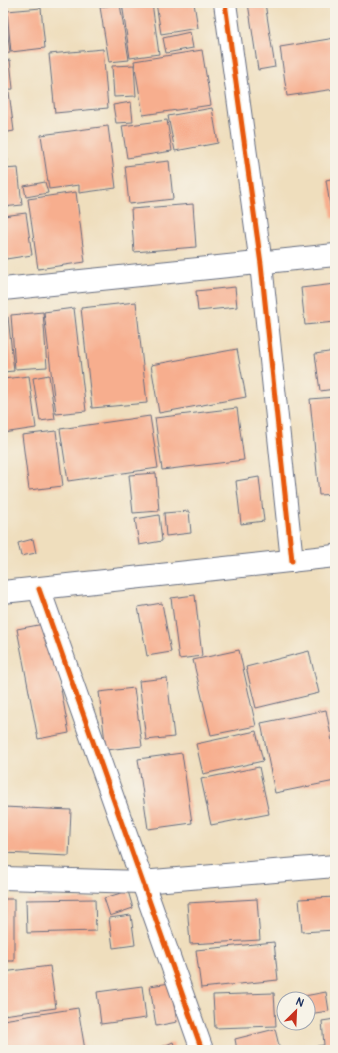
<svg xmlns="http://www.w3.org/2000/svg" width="338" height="1053" font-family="Pangolin,sans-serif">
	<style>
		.building { fill: #f7ae8e }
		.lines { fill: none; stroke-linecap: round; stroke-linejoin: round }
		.minor-casing { stroke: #656c7f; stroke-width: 24 }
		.minor { stroke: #fff; stroke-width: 22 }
		.cycleway-casing { stroke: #f7f3e8; stroke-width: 8 }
		.cycleway { stroke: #e8590c; stroke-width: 5 }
	</style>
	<rect width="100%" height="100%" fill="#f7f3e8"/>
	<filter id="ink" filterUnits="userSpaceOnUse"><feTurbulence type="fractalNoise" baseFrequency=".025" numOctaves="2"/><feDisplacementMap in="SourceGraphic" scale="8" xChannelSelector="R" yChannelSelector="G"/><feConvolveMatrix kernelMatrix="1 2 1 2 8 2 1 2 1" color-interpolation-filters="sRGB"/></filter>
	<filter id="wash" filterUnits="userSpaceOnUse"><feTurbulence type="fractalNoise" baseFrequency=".012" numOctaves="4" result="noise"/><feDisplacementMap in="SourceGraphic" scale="16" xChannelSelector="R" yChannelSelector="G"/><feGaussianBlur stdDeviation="0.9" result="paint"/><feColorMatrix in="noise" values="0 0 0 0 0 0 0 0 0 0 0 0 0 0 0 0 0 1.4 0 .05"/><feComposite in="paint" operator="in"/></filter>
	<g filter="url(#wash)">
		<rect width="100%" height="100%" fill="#efdebd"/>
		<g id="blocks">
			<g class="building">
				<path d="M122 3H152L159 54 130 58Z"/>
				<path d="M156 3H194L198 28 161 34Z"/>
				<path d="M248 3H265L275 67 258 70Z"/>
				<path d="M120 4 129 60 109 62 100 7Z"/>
				<path d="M41 8 45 48 11 52 7 11Z"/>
				<path d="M5 13 10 53 3 54V14Z"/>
				<path d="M190 32 193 48 166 53 163 38Z"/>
				<path d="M335 38V89L287 96 280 47Z"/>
				<path d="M103 49 108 108 55 113 49 54Z"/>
				<path d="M202 50 211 105 143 115 134 61Z"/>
				<path d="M10 60 13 89 3 90V61Z"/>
				<path d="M134 65 136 96 114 97 112 66Z"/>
				<path d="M9 92 14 131 3 133V93Z"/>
				<path d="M131 102 133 122 116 123 113 105Z"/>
				<path d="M212 108 218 143 175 151 168 116Z"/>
				<path d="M167 120 172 151 127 158 122 126Z"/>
				<path d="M108 126 116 188 79 193V185L49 189 41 135Z"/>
				<path d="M3 145H5L8 161 3 162Z"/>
				<path d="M169 161 173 199 129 204 125 166Z"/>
				<path d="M18 168 22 205 3 207V169Z"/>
				<path d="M335 178V218H332L326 180Z"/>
				<path d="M45 182 48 193 26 197 24 186Z"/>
				<path d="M76 192 85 262 38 269 28 199Z"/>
				<path d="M193 204 196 247 134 252 131 209Z"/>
				<path d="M26 213 32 255 6 259 3 240V216Z"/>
				<path d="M335 284V322L305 325 301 288Z"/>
				<path d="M235 287 237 307 198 311 196 291Z"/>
				<path d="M136 302 147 403 92 408 81 308Z"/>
				<path d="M74 308 86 411 56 414 44 312Z"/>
				<path d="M43 312 47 367 15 369 11 315Z"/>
				<path d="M3 317H8L14 371 3 372Z"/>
				<path d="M237 349 246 397 159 413 151 365Z"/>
				<path d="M335 351V389L320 391 315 354Z"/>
				<path d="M49 375 55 419 40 421 33 378Z"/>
				<path d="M29 376 36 428 3 433V379Z"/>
				<path d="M335 397V494L319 495 310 399Z"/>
				<path d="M237 408 244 460 162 470 155 418Z"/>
				<path d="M150 416 158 468 68 481 60 429Z"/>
				<path d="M56 431 63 486 29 490 22 435Z"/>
				<path d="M156 473 159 511 133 513 129 475Z"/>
				<path d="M259 477 264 521 241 524 236 481Z"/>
				<path d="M189 511 191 533 166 536 164 513Z"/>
				<path d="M159 515 162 541 139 545 135 519Z"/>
				<path d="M33 539 36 553 21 556 18 543Z"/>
				<path d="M195 595 202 656 179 659 171 598Z"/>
				<path d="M162 603 171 652 147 656 138 607Z"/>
				<path d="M49 623 69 733 38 739 17 629Z"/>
				<path d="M239 650 256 726 211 735 193 660Z"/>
				<path d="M309 651 319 693 256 708 246 667Z"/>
				<path d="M167 678 174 737 146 740 139 681Z"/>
				<path d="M134 688 142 746 106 750 99 692Z"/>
				<path d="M326 710 335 757V781L275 793 261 723Z"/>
				<path d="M256 731 263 761 203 774 196 744Z"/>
				<path d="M182 753 192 823 148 829 138 759Z"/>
				<path d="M259 767 269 814 211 825 201 779Z"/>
				<path d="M3 807 71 810 69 856 3 853Z"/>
				<path d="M128 891 133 908 110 916 104 898Z"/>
				<path d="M335 897V930L302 932 299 899Z"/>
				<rect x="3" y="899" width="11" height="62"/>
				<path d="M95 899 96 931 27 933 26 900Z"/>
				<path d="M257 899 260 940 190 944 187 903Z"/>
				<path d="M131 915 135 945 113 948 109 918Z"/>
				<path d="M274 942 278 980 201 988 196 950Z"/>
				<path d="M50 966 56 1008 3 1015V972Z"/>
				<path d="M170 983 177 1022 156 1026 150 986Z"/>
				<path d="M142 986 146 1018 101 1024 97 992Z"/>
				<path d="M326 992 329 1011 308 1014V999H288Z"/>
				<path d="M274 993 276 1026 215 1028 213 995Z"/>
				<path d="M78 1008 85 1050H5L3 1020Z"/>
				<path d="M335 1019V1050H318L317 1046 324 1045 322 1021Z"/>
				<path d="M275 1029 280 1050H237L235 1039Z"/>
				<path d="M173 1042 176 1050H155Z"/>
			</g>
		</g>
	</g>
	<g filter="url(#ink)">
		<use href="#blocks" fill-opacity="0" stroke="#656c7f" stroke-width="1"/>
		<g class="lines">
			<g class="minor-casing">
				<g id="minor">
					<path d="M225 3 261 264 292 561"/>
					<path d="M3 289 335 255"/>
					<path d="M39 589 202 1050"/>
					<path d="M3 592 335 556"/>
					<path d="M3 878 141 882 335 866"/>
				</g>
			</g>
			<use href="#minor" class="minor"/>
			<g class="cycleway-casing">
				<g id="cycleway">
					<path d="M225 3 261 264 292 561"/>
					<path d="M39 589 202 1050"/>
				</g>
			</g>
			<use href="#cycleway" class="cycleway"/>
		</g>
	</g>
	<rect width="338" height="1053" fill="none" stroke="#f7f3e8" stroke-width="16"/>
	<g transform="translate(296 1011) rotate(24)"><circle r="19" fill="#f7f3e8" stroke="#9fa5b1"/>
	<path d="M0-3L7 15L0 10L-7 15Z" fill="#c8321e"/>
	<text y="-6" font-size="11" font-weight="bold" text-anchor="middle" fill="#1b2f5e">N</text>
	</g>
</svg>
